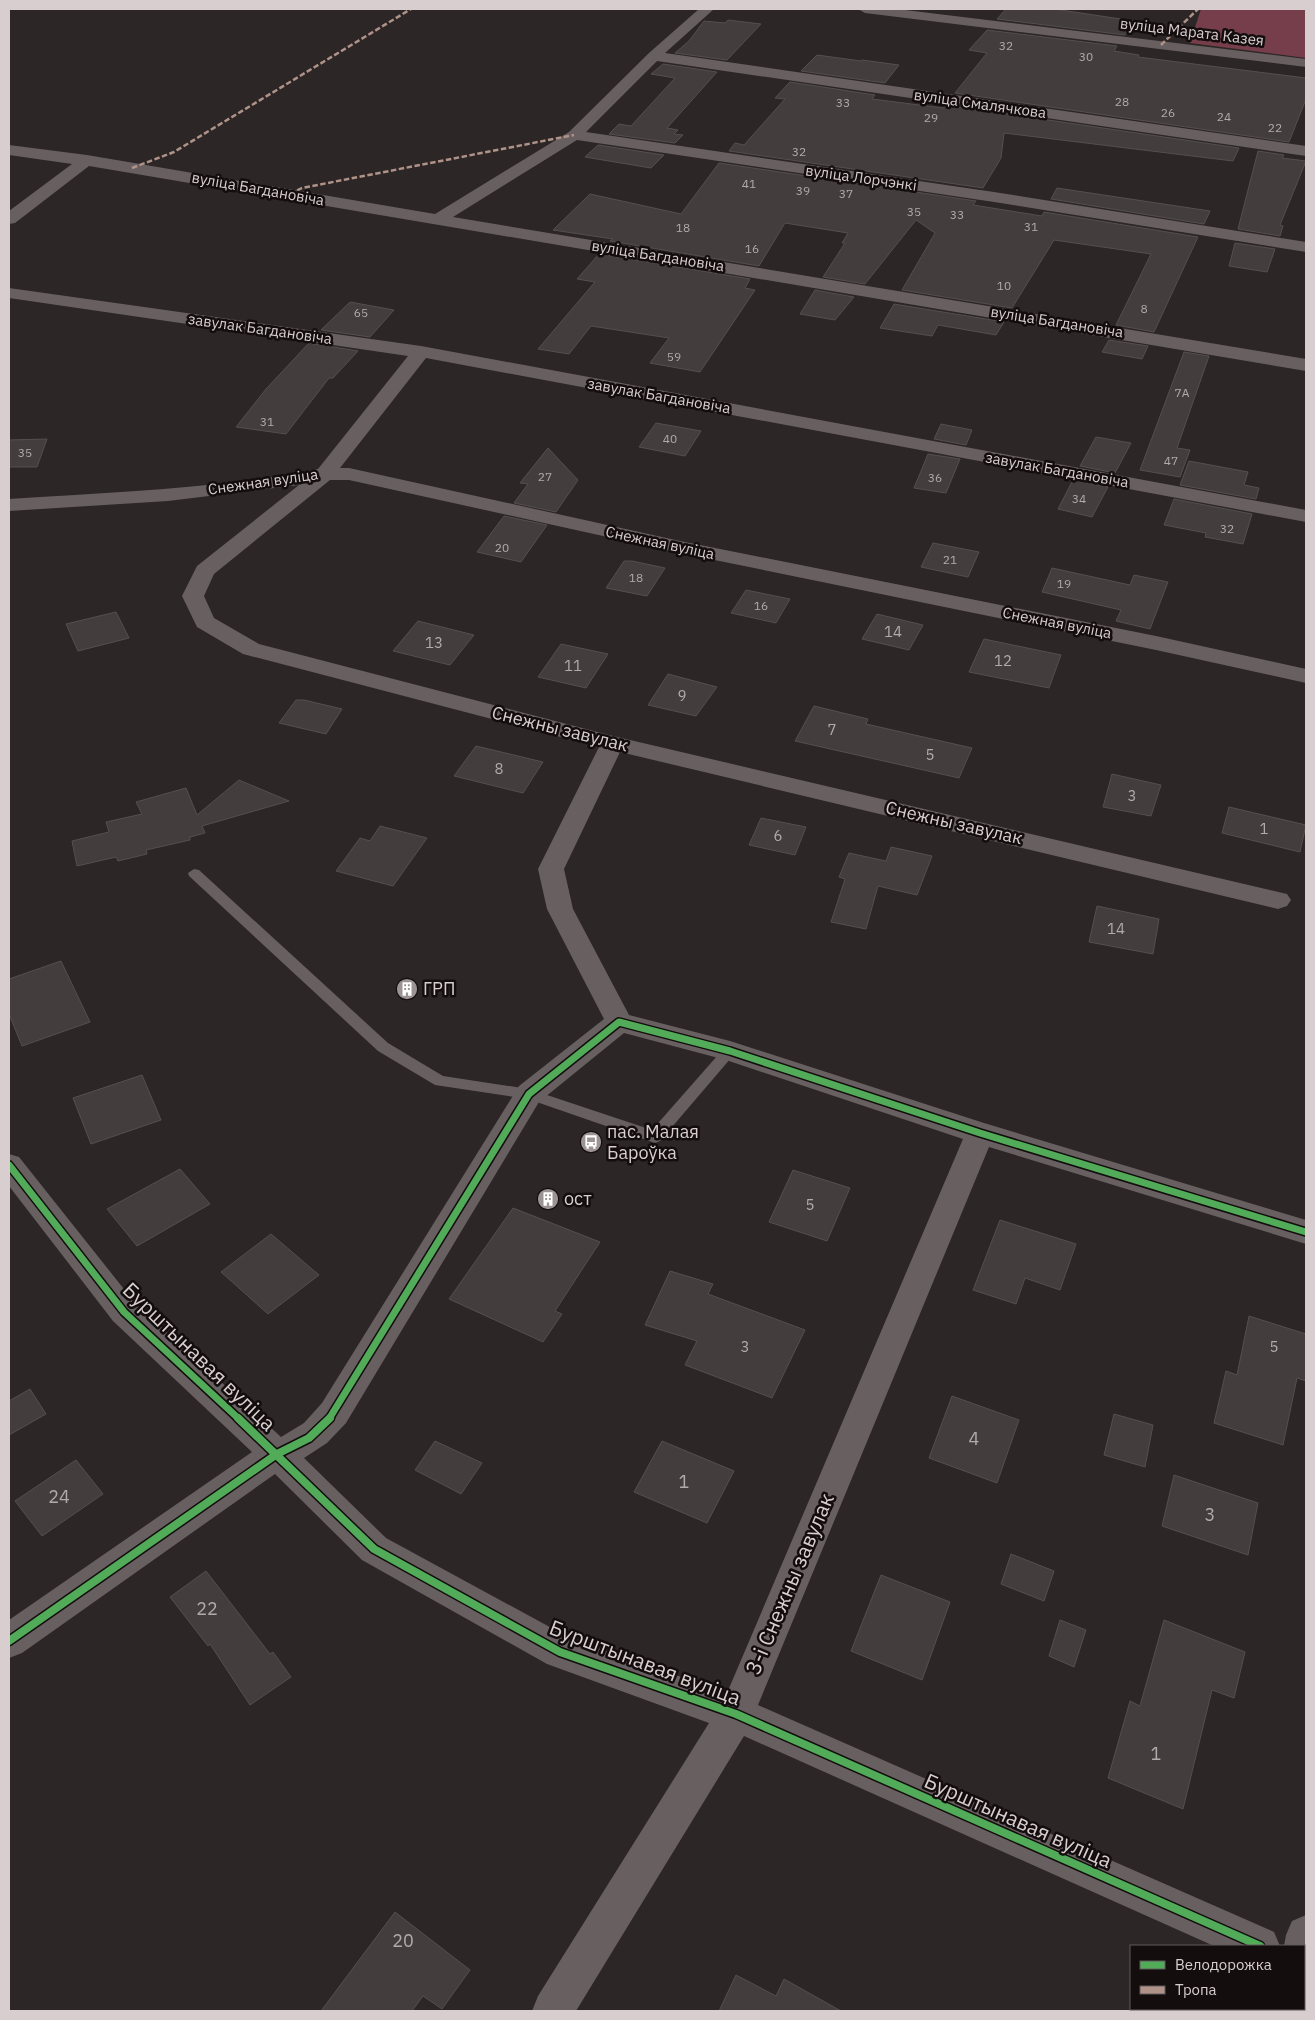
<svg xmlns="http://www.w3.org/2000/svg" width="1315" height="2020" font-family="'IBM Plex Sans',sans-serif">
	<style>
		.forest { fill: #763e4b }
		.building { fill: #433d3d; stroke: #554f50 }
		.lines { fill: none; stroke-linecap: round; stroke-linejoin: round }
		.lane { fill: #685f61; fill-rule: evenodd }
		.street { fill: #685f61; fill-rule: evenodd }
		.quiet { stroke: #af9288; stroke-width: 2.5; stroke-dasharray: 5.5 2.5; stroke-linecap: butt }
		.cycleway-far1-casing { stroke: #130d0e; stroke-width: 10 }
		.cycleway-casing { stroke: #130d0e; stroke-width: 11 }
		.cycleway-far1 { stroke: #51ab58; stroke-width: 7 }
		.cycleway { stroke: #51ab58; stroke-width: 8 }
		.labels { text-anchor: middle; stroke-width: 5; stroke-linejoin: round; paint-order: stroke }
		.far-number-label { font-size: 12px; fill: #b3aaab }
		.far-street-label { font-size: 15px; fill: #d8ced0; stroke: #130d0e }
		.number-label { font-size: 15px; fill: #b3aaab }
		.street-label { font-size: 18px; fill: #d8ced0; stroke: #130d0e }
		.poi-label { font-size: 18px; fill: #d8ced0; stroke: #130d0e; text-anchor: start }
		.near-number-label { font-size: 18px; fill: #b3aaab }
		.near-street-label { font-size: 21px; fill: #d8ced0; stroke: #130d0e }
	</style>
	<rect width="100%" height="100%" fill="#2c2626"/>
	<path class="forest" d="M1201 9H1306V58L1190 43Z"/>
	<g class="building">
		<path d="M1006 9H1054L1134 21 1125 35 997 19Z"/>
		<path d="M728 20 761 24 727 60 675 53 689 41 704 21 725 23Z"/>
		<path d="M987 30 1117 46 1114 51 1139 55 1138 57 1306 78V99L1289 142 955 93 987 53 969 50Z"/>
		<path d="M817 55 861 61 862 60 899 65 885 83 801 71Z"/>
		<path d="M663 64 717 72 667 128 678 130 674 134 683 135 675 143 609 134 619 124 631 126 675 78 651 74Z"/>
		<path d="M790 82 875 95 872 99 943 108 946 105 1239 148 1233 161 1004 133 1001 158 983 188 729 151 735 143 744 145 785 99 775 98Z"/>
		<path d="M598 145 664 155 651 168 585 157Z"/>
		<path d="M1258 151 1284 155 1282 158 1306 161 1280 225 1283 226 1280 236 1238 229Z"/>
		<path d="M719 163 976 201 973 205 1042 216 1044 212 1198 237 1154 332 1116 325 1151 254 1054 240 1012 308 902 290 935 233 916 220 865 284 823 277 845 243H842L848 233 785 223 759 266 610 241 613 239 553 230 590 194 681 214Z"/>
		<path d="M1057 188 1210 211 1204 224 1051 199Z"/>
		<path d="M1235 243 1275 249 1267 272 1229 266Z"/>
		<path d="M599 254 750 279 745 288 755 290 700 372 650 363 669 338 591 326 569 354 538 349 595 282 577 279Z"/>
		<path d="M815 290 854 297 835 320 800 314Z"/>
		<path d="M350 302 394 310 370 337 321 330Z"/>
		<path d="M894 304 1004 322 996 335 938 325 932 336 880 328Z"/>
		<path d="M1109 340 1148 346 1142 359 1102 352Z"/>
		<path d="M309 343 358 351 333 378H329L286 434 236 427 266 389Z"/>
		<path d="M1184 352 1209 356 1177 448 1190 450 1180 477 1140 470Z"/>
		<path d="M656 423 701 431 685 456 639 447Z"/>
		<path d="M941 424 972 430 966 445 934 439Z"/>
		<path d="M1096 437 1131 443 1115 473 1080 466Z"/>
		<path d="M47 439 37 467H9V440Z"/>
		<path d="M548 448 578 480 556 512 514 503 528 484 520 483Z"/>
		<path d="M928 454 960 459 946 493 914 488Z"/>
		<path d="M1189 461 1248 472 1244 485 1259 488 1256 499 1180 485Z"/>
		<path d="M1073 480 1108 487 1092 517 1058 509Z"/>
		<path d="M1174 499 1252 514 1243 544 1205 537 1206 533 1164 525Z"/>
		<path d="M504 516 547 525 521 562 477 552Z"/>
		<path d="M933 543 979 552 968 577 921 567Z"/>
		<path d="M624 561H632L665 568 647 596 606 588Z"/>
		<path d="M1052 568 1130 585 1134 575 1168 582 1150 629 1116 621 1121 610 1042 592Z"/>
		<path d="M746 590 790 599 776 623 731 613Z"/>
		<path d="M116 612 129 638 78 651 66 624Z"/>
		<path d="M877 614 923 625 909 650 862 639Z"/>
		<path d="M418 621 474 635 450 665 393 651Z"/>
		<path d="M984 639 1061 655 1049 688 969 672Z"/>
		<path d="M561 644 608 654 586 688 538 677Z"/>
		<path d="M668 674 717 687 696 716 648 705Z"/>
		<path d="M296 700H304L342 709 326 734 279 723Z"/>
		<path d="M814 706 868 719 866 724 972 748 959 778 795 741Z"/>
		<path d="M476 746 543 762 523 793 454 776Z"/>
		<path d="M1112 774 1161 785 1151 816 1103 807Z"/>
		<path d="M239 780 289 801 202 826 205 833 190 837V840L146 850 147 854 118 861 116 857 77 866 72 841 109 832 106 822 142 814 136 802 186 788 197 815Z"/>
		<path d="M1229 807 1306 825 1300 852 1222 833Z"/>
		<path d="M761 818 806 827 795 855 749 845Z"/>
		<path d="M380 826 427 838 393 886 336 871 360 838 370 841Z"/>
		<path d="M891 847 932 856 917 895 878 886 866 929 831 922 845 879 839 877 849 853 886 861Z"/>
		<path d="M1097 906 1159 919 1153 954 1089 942Z"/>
		<path d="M61 961 90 1022 22 1046 9 1014V979Z"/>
		<path d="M142 1075 161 1120 91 1144 73 1098Z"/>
		<path d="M180 1169 210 1204 137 1246 107 1209Z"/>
		<path d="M793 1170 850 1188 827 1241 769 1222Z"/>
		<path d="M513 1208 600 1242 555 1311 562 1314 543 1342 449 1299Z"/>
		<path d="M1000 1220 1076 1244 1060 1290 1025 1278 1016 1304 973 1290Z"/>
		<path d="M271 1234 319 1275 268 1314 221 1272Z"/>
		<path d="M670 1271 713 1284 708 1294 805 1330 772 1398 685 1365 697 1341 645 1325Z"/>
		<path d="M1249 1316 1306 1334V1381L1297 1378 1283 1445 1214 1423 1226 1371 1237 1375Z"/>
		<path d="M30 1389 46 1414 9 1435V1401Z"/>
		<path d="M952 1396 1019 1420 997 1483 929 1458Z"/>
		<path d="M1114 1414 1153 1425 1145 1467 1104 1455Z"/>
		<path d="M435 1441 482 1463 461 1494 415 1470Z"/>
		<path d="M662 1441 734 1471 707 1523 634 1492Z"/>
		<path d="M76 1460 103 1494 42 1536 15 1501Z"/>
		<path d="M1174 1475 1258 1503 1248 1555 1162 1526Z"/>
		<path d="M1011 1554 1054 1571 1044 1601 1001 1584Z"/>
		<path d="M206 1571 270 1654 273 1652 291 1677 250 1705 210 1644 208 1646 170 1597Z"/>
		<path d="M881 1575 950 1602 922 1680 851 1651Z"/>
		<path d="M1060 1620 1086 1630 1074 1667 1049 1656Z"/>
		<path d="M1164 1620 1245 1652 1234 1698 1212 1690 1183 1809 1108 1778 1130 1701 1140 1706Z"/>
		<path d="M395 1912 470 1970 442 2009 423 1996 412 2011H321Z"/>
		<path d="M736 1975 776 1996 784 1979 841 2011H719Z"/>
	</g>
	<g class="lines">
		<path class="lane" d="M194 869 199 870 388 1043 443 1076 529 1089 652 1130 725 1047 730 1046 735 1047 737 1051 660 1141 655 1143 528 1099 435 1085 378 1051 189 876 188 873Z"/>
		<g class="street">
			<path d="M699 9H714L665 53 1306 146V156L657 61 586 132 994 192 1306 242V252L994 202 577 140 453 217 1306 359V371L89 166 15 223 9 224V211L72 164 9 155V145L87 155 435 214 569 132 649 53Z"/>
			<path d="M858 9H897L1306 59V67L865 13Z"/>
			<path d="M9 288 421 346 1306 510V522L426 358 340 468H349L680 541 1156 636 1306 669V683L1156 650 680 553 349 480H330L214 574 204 596 214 618 259 644 613 736 1287 894 1291 900 1287 906 1278 909 620 752 564 869 573 909 629 1015 730 1041 984 1123 1306 1220V1244L989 1147 758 1705 1274 1932 1280 1946H1214L744 1736 576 2011H532L538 1996 709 1723 547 1664 362 1560 275 1474 22 1653 9 1658V1620L252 1452 113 1321 9 1186V1154L19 1157 135 1303 281 1437 304 1423 322 1403 519 1086 604 1019 547 909 538 869 599 747 243 654 197 627 182 596 197 566 299 485 168 501 9 511V499C112 492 216 489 318 469L408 356 9 298ZM624 1033 726 1060 963 1139 727 1693 570 1638 386 1538 304 1458 327 1443 346 1423 539 1102Z"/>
			<path d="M1306 1915V1971L1304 1972V1946H1284L1286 1935 1292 1921Z"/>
			<path d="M1304 1993 1306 1994V2011H1272V2009H1304Z"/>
		</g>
		<g class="quiet">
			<path d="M1161 45 1198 9"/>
			<path d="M132 168 174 152 411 9"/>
			<path d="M290 194 302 188 574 135"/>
		</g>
		<g class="cycleway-far1-casing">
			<g id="cycleway-far1">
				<path d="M9 1165 124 1312 239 1419"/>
				<path d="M329 1419 529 1094 619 1022 730 1051 980 1133 1306 1232"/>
			</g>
		</g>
		<g class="cycleway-casing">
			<g id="cycleway">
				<path d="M238 1418 374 1549 560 1652 736 1714 1260 1946"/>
				<path d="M9 1641 277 1454 309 1438 330 1418"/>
			</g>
		</g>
		<use href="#cycleway-far1" class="cycleway-far1"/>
		<use href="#cycleway" class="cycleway"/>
	</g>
	<defs>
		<g id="building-disc" transform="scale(1.125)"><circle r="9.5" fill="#9c9394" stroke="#130d0e"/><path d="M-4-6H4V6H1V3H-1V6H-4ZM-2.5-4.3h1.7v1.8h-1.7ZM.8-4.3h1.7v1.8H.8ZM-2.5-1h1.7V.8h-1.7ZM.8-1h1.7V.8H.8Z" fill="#fff"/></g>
		<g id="bus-disc" transform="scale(1.125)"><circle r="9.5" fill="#9c9394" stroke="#130d0e"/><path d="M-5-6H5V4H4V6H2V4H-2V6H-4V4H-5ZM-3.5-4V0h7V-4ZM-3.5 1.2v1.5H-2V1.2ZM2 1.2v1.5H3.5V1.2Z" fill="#fff"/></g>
	</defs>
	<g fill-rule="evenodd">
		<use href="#building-disc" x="407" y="989"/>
		<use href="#bus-disc" x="591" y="1142"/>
		<use href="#building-disc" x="548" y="1199"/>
	</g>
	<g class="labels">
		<g class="far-number-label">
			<text x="1006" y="50">32</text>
			<text x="1086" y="61">30</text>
			<text x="1122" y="106">28</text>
			<text x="843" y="107">33</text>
			<text x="1168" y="117">26</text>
			<text x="1224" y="121">24</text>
			<text x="931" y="122">29</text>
			<text x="1275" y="132">22</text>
			<text x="799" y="156">32</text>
			<text x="749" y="188">41</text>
			<text x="803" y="195">39</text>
			<text x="846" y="198">37</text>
			<text x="914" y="216">35</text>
			<text x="957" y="219">33</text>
			<text x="1031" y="231">31</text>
			<text x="683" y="232">18</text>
			<text x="752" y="253">16</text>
			<text x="1004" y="290">10</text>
			<text x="1144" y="313">8</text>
			<text x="361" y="317">65</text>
			<text x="674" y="361">59</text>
			<text x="1182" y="397">7А</text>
			<text x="267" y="426">31</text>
			<text x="670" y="443">40</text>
			<text x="25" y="457">35</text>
			<text x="1171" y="465">47</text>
			<text x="545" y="481">27</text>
			<text x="935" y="482">36</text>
			<text x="1079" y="503">34</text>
			<text x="1227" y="533">32</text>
			<text x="502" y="552">20</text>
			<text x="950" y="564">21</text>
			<text x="636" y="582">18</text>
			<text x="1064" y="588">19</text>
			<text x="761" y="610">16</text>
		</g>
		<g class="far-street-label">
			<text transform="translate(1192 32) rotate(7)" y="5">вуліца Марата Казея</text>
			<text transform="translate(980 104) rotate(8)" y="5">вуліца Смалячкова</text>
			<text transform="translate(861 178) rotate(8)" y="5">вуліца Лорчэнкі</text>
			<text transform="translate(258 189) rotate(10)" y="5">вуліца Багдановіча</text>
			<text transform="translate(658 256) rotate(9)" y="5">вуліца Багдановіча</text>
			<text transform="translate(1057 322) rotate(9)" y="5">вуліца Багдановіча</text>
			<text transform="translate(260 329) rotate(8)" y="5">завулак Багдановіча</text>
			<text transform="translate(659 396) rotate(10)" y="5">завулак Багдановіча</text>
			<text transform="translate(1057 470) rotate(10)" y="5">завулак Багдановіча</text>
			<text transform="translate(263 482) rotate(-8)" y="5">Снежная вуліца</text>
			<text transform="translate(660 543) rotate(12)" y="5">Снежная вуліца</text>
			<text transform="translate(1057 623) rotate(11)" y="5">Снежная вуліца</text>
		</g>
		<g class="number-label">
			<text x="893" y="637">14</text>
			<text x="434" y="648">13</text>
			<text x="1003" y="666">12</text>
			<text x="573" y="671">11</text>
			<text x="682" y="701">9</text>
			<text x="832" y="735">7</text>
			<text x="930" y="760">5</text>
			<text x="499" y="774">8</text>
			<text x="1132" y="801">3</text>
			<text x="1264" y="834">1</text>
			<text x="778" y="841">6</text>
			<text x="1116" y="934">14</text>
			<text x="810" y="1210">5</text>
			<text x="745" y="1352">3</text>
			<text x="1274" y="1352">5</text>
		</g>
		<g class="street-label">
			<text transform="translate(560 729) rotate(14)" y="6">Снежны завулак</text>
			<text transform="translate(954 823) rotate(13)" y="6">Снежны завулак</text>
		</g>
		<g class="poi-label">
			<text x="423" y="995">ГРП</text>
			<text x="607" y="1138">пас. Малая<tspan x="607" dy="21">Бароўка</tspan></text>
			<text x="564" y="1205">ост</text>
		</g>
		<g class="near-number-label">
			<text x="974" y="1445">4</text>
			<text x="684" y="1488">1</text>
			<text x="59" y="1503">24</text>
			<text x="1210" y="1521">3</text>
			<text x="207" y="1615">22</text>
			<text x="1156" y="1760">1</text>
			<text x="403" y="1947">20</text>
		</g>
		<g class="near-street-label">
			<text transform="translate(199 1357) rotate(44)" y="7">Бурштынавая вуліца</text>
			<text transform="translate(790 1584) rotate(-67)" y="7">3-і Снежны завулак</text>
			<text transform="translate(645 1663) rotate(21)" y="7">Бурштынавая вуліца</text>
			<text transform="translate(1018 1821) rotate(24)" y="7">Бурштынавая вуліца</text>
		</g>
	</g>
	<rect width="1315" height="2020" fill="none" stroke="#d8ced0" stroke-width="20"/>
	<rect x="1130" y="1945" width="175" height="65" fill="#130d0e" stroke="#625a5c"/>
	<rect x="1140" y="1961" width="25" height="8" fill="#51ab58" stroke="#625a5c"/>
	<text x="1175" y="1970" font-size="15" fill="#d8ced0">Велодорожка</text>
	<rect x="1140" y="1986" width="25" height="8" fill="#af9288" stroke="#625a5c"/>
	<text x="1175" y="1995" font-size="15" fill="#d8ced0">Тропа</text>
</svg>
